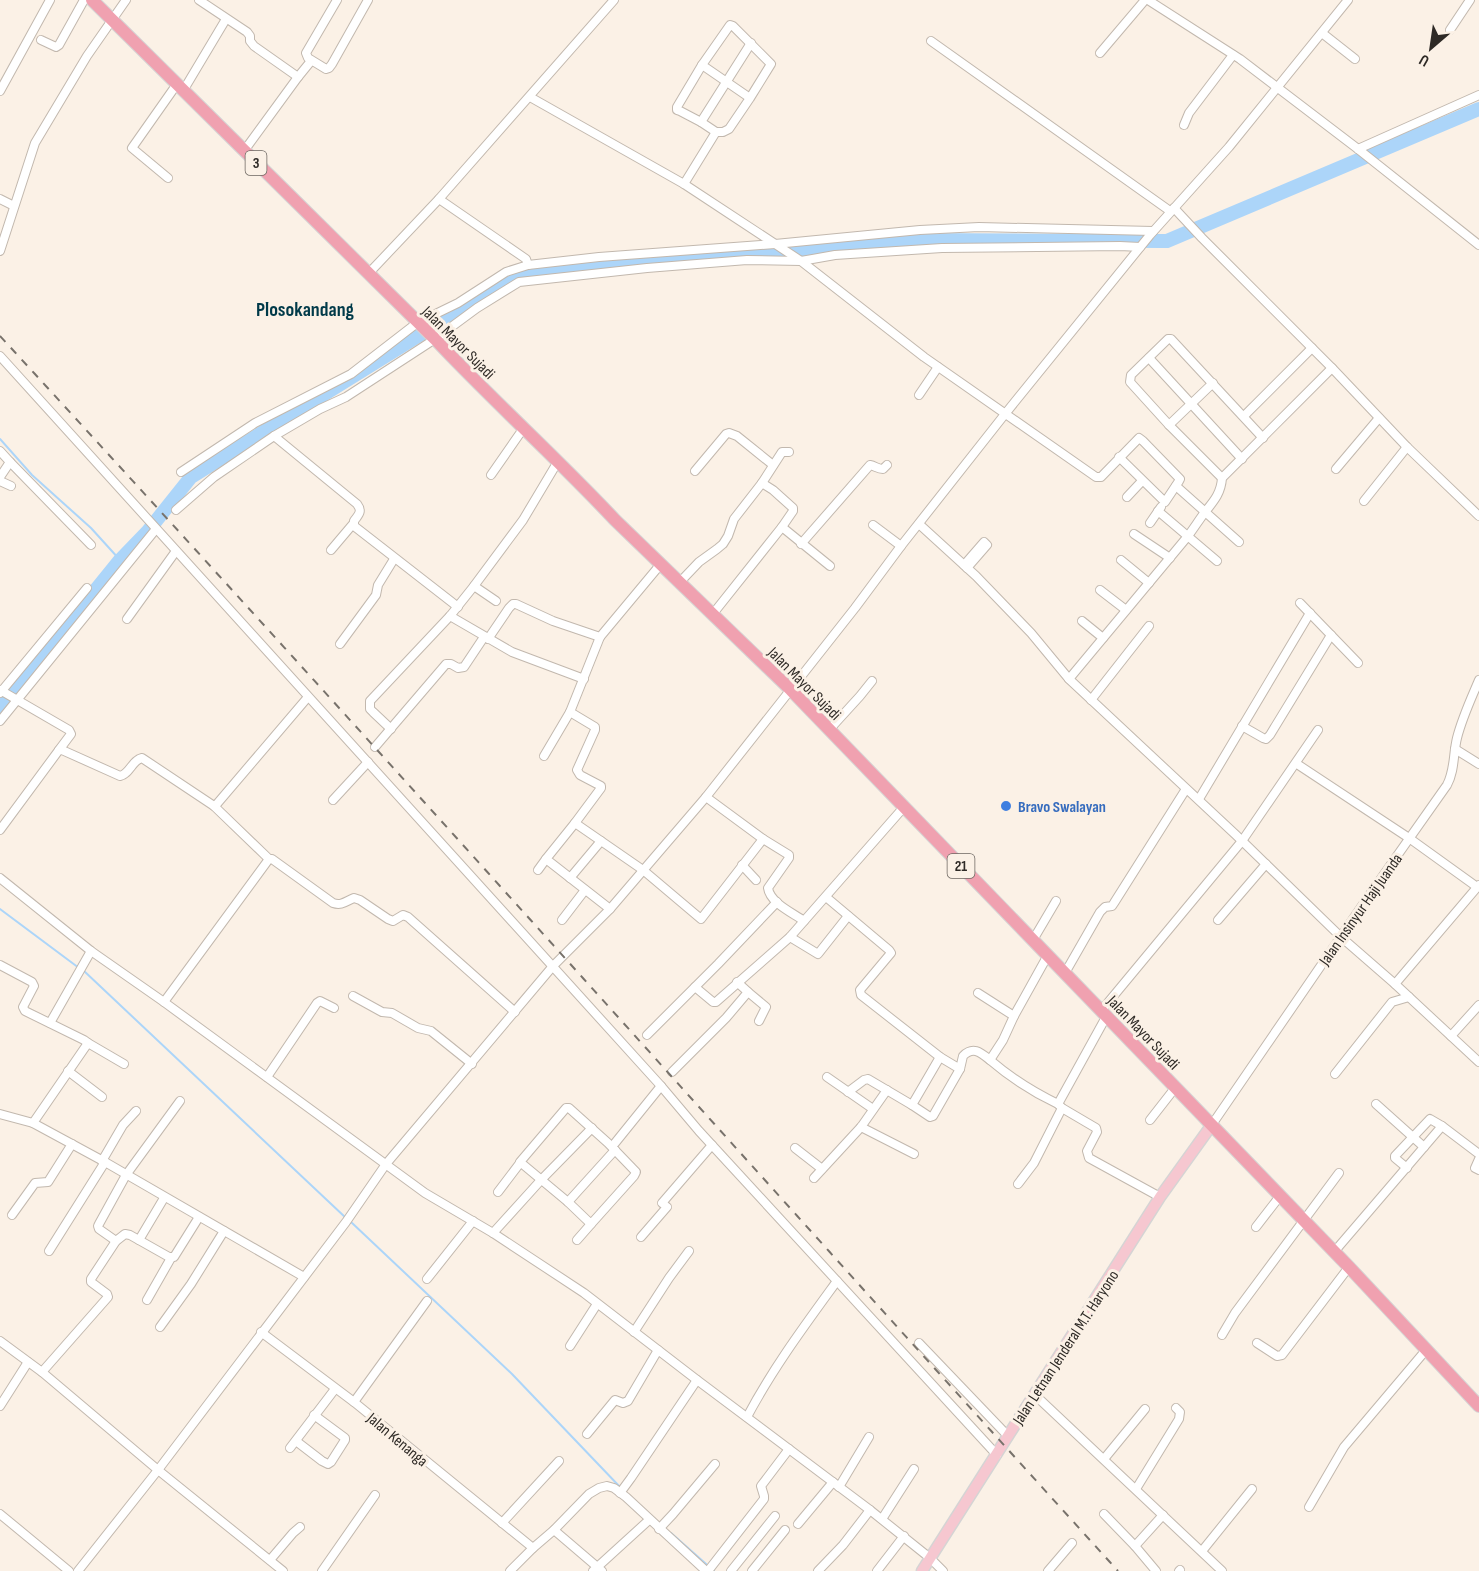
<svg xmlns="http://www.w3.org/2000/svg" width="1479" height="1571" font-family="'Sofia Sans Condensed',sans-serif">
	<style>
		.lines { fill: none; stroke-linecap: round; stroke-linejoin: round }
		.stream { stroke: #acd5f9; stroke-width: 2 }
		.river { stroke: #acd5f9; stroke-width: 14 }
		.minor-casing { stroke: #c2b8ae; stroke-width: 10 }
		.major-casing { stroke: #d5d4d4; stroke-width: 13 }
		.highway-casing { stroke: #d5d4d4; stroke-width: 14 }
		.minor { stroke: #fff; stroke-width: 8 }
		.major { stroke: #f6c7d0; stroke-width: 10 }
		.highway { stroke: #f0a1b0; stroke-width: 12 }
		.rail { stroke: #78726b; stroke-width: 2; stroke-dasharray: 8 8; stroke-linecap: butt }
		.shop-dot { fill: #3f7fe0; stroke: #fbf1e6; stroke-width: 2 }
		.labels { text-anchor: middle; stroke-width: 6; stroke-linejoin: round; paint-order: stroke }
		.shield { fill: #fbf1e6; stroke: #6c6660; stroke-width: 1.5 }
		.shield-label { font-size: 15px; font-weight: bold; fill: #2e2a26 }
		.street-label { font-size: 16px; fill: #2e2a26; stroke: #fbf1e6 }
		.shop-label { font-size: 16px; font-weight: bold; fill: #366cbe; stroke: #fbf1e6; text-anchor: start }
		.quarter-label { font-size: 20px; font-weight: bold; fill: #003a49; stroke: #fbf1e6 }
	</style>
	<rect width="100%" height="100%" fill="#fbf1e6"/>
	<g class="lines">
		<g class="stream">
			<path d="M0 439 32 475 91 528 120 560"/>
			<path d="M0 909 79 968"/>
			<path d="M84 971 346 1218"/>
			<path d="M351 1222 512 1374 620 1487"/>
			<path d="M671 1533 714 1571"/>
		</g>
		<path class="river" d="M0 708 120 560 148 531 191 477 516 275 911 240 1167 241 1479 109"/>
		<g class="minor-casing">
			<g id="minor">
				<path d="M199 0 247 32 250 36V41L254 46 298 77 311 61"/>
				<path d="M337 0 306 53 308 58 326 69 329 68 332 64 368 0"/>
				<path d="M1148 0 1240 59 1358 149 1479 245"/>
				<path d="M1450 30 1470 0"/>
				<path d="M1322 33 1355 59"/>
				<path d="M41 40 56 47 59 45 84 0"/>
				<path d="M931 41 1170 211"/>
				<path d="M1100 53 1145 0"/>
				<path d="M0 91 50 0"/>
				<path d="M183 91 226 19"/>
				<path d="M530 97 684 184 801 261 924 357 1096 477H1101L1139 438 1143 441 1180 479 1179 481 1165 502 1119 457"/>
				<path d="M701 122 680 111 677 110V107L702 65"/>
				<path d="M1184 125 1189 113 1233 55"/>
				<path d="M716 132 701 122 751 43"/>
				<path d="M1358 149 1479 95"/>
				<path d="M244 151 298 77"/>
				<path d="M168 178 132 148 177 84"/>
				<path d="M684 184 716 132H723L729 129 750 98 702 65 730 25 733 26 771 64 750 98"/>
				<path d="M0 199 14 206"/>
				<path d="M439 199 526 259 528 265"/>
				<path d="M1174 208 1202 238 1332 368 1407 447 1479 516"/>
				<path d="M0 251 35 143 87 56 126 0"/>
				<path d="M368 274 439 199 614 0"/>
				<path d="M0 356 661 1086 699 1131 997 1455"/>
				<path d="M1149 358 1242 459"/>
				<path d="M919 395 938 367"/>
				<path d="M1244 416 1312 348"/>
				<path d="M1169 425 1213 383"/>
				<path d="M274 436 357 504C363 512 358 515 354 521V526L458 607"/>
				<path d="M0 451 10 462 91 545"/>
				<path d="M1336 469 1379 418"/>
				<path d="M695 471 726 434 729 433 737 436 773 465"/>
				<path d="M181 472 255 423 351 374 417 323 458 303 506 272 528 265 599 257 775 244 920 230 979 227 1153 231"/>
				<path d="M491 475 523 429"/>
				<path d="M0 477 10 462"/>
				<path d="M1222 478 1169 425 1130 382 1131 375 1168 339H1171L1263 438"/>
				<path d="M0 481 11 486"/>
				<path d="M762 483 782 452H789"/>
				<path d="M1176 486 1239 542"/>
				<path d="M1127 497 1142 481"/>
				<path d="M1364 501 1407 447"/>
				<path d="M176 510 214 477 274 436 320 409 346 397 435 339 477 308 519 282 647 268 747 260 801 261 835 255 942 248 1120 246 1140 247"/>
				<path d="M1158 511 1217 561"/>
				<path d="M1150 523 1161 507"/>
				<path d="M919 524 976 576 1031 633 1069 679 1236 835 1341 937 1395 984 1479 1062"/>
				<path d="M873 525 901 546"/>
				<path d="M1134 534 1170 558"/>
				<path d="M801 544 870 465C875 466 878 469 883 469L887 465"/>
				<path d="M331 550 353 524"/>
				<path d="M1121 560 1149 583"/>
				<path d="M964 565 984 542 987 545 967 568"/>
				<path d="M679 583 699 562 717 549 723 544 728 536 734 519 762 483 773 490 793 508V511L782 527"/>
				<path d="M474 586 496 601"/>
				<path d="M1100 590 1126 610"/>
				<path d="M1300 603 1358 663"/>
				<path d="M712 615 782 527 830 566"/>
				<path d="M450 616 512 652 584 679"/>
				<path d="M127 619 176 551"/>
				<path d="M1082 621 1103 638"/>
				<path d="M488 639 509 608 513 604H516L553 621 600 637 660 565"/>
				<path d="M340 644 376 595 378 585 394 559"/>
				<path d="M1069 679 1188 536C1194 528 1199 520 1205 512 1214 501 1221 493 1222 478L1332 368"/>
				<path d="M0 690 69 730 71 734 59 750"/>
				<path d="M0 693 87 588"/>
				<path d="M1091 700 1149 626"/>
				<path d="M570 712 595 727V730L577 770 580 775 601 786V788L575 823"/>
				<path d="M0 721 156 529"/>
				<path d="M1242 726 1263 738 1266 739 1270 735 1331 635"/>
				<path d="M391 729 373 712 370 709V701L450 616 474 586 523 520 557 463"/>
				<path d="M829 730 860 696 872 681"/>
				<path d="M375 747 446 664H451L458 668 464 667 484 637"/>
				<path d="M1455 749 1479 764"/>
				<path d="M544 756 570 712 600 637"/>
				<path d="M1297 764 1409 838 1477 887"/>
				<path d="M706 797 763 839 789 855V858L768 888C770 903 793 913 804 921"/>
				<path d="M1199 799 1310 613"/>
				<path d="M333 800 368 762"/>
				<path d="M214 806 269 859"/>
				<path d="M0 830 59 750H62L120 776C130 774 132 760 142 758L214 806 216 805 308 697"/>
				<path d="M742 865 756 880"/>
				<path d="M538 870 546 859"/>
				<path d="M0 878 91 951 164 1002 425 1193 493 1233 584 1293 697 1380 870 1510 930 1558 943 1571"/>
				<path d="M570 878 601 841"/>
				<path d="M826 897 889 950 891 953 860 990 861 995 940 1057 960 1069 963 1056C973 1046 980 1052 990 1060L1003 1040 1014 1016 1048 955"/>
				<path d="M610 909 546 859 575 823 643 870 701 919 763 839"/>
				<path d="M562 920 585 890"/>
				<path d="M1218 920 1266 864"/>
				<path d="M790 937 818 954 848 916"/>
				<path d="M1033 940 1056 901"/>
				<path d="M0 965 32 982 34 986 23 1007 25 1011 84 1040 88 1043 33 1123"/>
				<path d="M1065 973 1100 912 1105 907 1112 906 1114 903 1186 789"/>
				<path d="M1395 984 1479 885"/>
				<path d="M695 987 713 1002H716L790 937 904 807"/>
				<path d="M748 992 766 1007 759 1021"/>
				<path d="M978 993 1014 1016"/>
				<path d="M353 996 382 1012 392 1013 418 1028 431 1031 472 1064"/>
				<path d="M164 1002 269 859H272L333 903C342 906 346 901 354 898L360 900 388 919 393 921 403 915 408 917 515 1012"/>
				<path d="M1101 1011 1242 841 1318 730"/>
				<path d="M1106 1017 1058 1104 1062 1108 1096 1128 1097 1132 1087 1151 1089 1158 1160 1197"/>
				<path d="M50 1023 91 951"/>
				<path d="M647 1035 718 964 777 902"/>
				<path d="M1451 1036 1479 1005"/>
				<path d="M88 1043 124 1064"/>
				<path d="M940 1057 912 1105 930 1117 933 1116 960 1069"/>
				<path d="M990 1060C1011 1078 1033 1092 1058 1104"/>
				<path d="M68 1071 102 1097"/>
				<path d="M672 1072 726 1018 748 992 737 982"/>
				<path d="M1335 1074 1392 1002 1409 997"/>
				<path d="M267 1077 317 1003 320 1001 334 1008"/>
				<path d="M827 1077 873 1109"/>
				<path d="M848 1092 864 1080 868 1079 912 1105"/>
				<path d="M1376 1104 1424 1147"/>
				<path d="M566 1108H569L608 1143 636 1172 634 1176 591 1224 568 1202 520 1162Z"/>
				<path d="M0 1114 33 1123 105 1162 304 1277"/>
				<path d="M1150 1120 1175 1088"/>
				<path d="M1211 1126 1368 897 1447 785C1455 770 1453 754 1457 738 1462 718 1471 699 1479 680"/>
				<path d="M861 1127 914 1154"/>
				<path d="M615 1143 661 1086"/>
				<path d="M795 1148 822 1169"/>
				<path d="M1479 1159 1475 1168 1479 1170"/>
				<path d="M102 1161 123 1125 136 1111"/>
				<path d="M1407 1168 1395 1158V1156L1430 1119 1442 1126 1479 1154"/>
				<path d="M814 1178 861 1127 887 1090"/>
				<path d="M1018 1184 1034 1163 1062 1108"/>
				<path d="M498 1192 520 1163"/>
				<path d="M568 1202 615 1150"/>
				<path d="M12 1215 35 1183 48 1182 72 1144"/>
				<path d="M1256 1227 1280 1196"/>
				<path d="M493 1233 541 1180 592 1128"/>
				<path d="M641 1237 667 1207 662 1203 712 1145"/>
				<path d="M139 1240 164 1198"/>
				<path d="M577 1240 591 1224"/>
				<path d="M116 1241 99 1229 98 1226 99 1224 126 1175 180 1101"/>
				<path d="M49 1251 105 1162"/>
				<path d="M1334 1252 1442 1126"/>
				<path d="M427 1279 473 1221"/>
				<path d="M147 1300 171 1258"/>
				<path d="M160 1327 191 1284 224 1231"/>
				<path d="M261 1332 354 1402 533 1548"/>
				<path d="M634 1332 669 1278 689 1251"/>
				<path d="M1222 1335 1235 1313 1339 1173"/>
				<path d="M0 1341 42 1372 158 1470 283 1571"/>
				<path d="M919 1343 1008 1436"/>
				<path d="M1257 1343 1277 1356 1282 1355 1349 1267"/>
				<path d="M570 1346 597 1304"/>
				<path d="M42 1372 108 1297 107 1294 91 1282V1279L116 1241 125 1234 130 1235 169 1257H174L199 1217"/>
				<path d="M1035 1395 1222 1571"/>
				<path d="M354 1402 427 1301"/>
				<path d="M0 1406 28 1362"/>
				<path d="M747 1417C773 1368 805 1325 837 1281"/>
				<path d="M587 1434 615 1400 623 1403 628 1401 658 1350"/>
				<path d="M296 1441 322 1461 328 1464 331 1462 345 1440V1438L314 1415"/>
				<path d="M290 1448 335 1389"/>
				<path d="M1104 1459 1145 1409"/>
				<path d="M839 1487 869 1437"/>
				<path d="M1136 1489 1179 1419 1180 1412 1176 1408"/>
				<path d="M620 1493 631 1478 697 1380"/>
				<path d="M1309 1507 1344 1447 1426 1350"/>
				<path d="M0 1514 69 1571"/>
				<path d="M1104 1514 1135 1546"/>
				<path d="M882 1519 914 1469"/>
				<path d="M502 1523 559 1461"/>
				<path d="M798 1524 833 1482"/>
				<path d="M659 1529 673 1514 715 1464"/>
				<path d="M554 1530 602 1571"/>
				<path d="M1202 1551 1252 1489"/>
				<path d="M270 1560 293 1533 300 1527"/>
				<path d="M78 1571 158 1470 346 1222 386 1164 553 966 610 909 706 797 855 608 901 546 1005 414 1150 235 1229 147 1348 0"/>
				<path d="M322 1571 375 1495"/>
				<path d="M510 1571 533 1548 554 1530 589 1494 599 1488 607 1486 614 1488 626 1497 706 1571"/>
				<path d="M593 1571 649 1520"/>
				<path d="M708 1571 764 1499V1496L761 1486 789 1449"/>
				<path d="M731 1571 775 1516"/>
				<path d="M752 1571 785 1530"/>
				<path d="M818 1571 843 1545 870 1510"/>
				<path d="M877 1571 904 1536"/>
				<path d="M1048 1571 1072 1543"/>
				<path d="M1156 1571 1135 1546 1163 1515"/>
				<path d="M1179 1571 1180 1570"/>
			</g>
		</g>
		<g class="major-casing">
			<path id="major" d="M922 1571 1160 1197 1211 1126"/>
		</g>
		<g class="highway-casing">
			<path id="highway" d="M92 0 435 339C493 401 557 458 615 520L791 690 1349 1267 1479 1406"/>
		</g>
		<use href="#minor" class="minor"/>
		<use href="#major" class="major"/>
		<use href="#highway" class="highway"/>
		<path class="rail" d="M0 336C376 745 745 1160 1118 1571"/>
	</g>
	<circle class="shop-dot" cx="1006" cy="806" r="6"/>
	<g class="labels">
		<g class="shield">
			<rect x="245.5" y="151" width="21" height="24" rx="4.5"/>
			<rect x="947.5" y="854" width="27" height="24" rx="4.5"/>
		</g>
		<g class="shield-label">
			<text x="256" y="168">3</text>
			<text x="961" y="871">21</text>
		</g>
		<g class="street-label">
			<text transform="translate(459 342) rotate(45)" y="6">Jalan Mayor Sujadi</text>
			<text transform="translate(805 683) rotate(45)" y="6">Jalan Mayor Sujadi</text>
			<text transform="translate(1360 909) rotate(-55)" y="6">Jalan Insinyur Haji Juanda</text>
			<text transform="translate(1144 1032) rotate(46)" y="6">Jalan Mayor Sujadi</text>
			<text transform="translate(1065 1347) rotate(-57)" y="6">Jalan Letnan Jenderal M.T. Haryono</text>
			<text transform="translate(398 1439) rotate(40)" y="6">Jalan Kenanga</text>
		</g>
		<g class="shop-label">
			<text x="1018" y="812">Bravo Swalayan</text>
		</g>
		<g class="quarter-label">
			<text x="305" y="316">Plosokandang</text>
		</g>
	</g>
	<g transform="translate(1431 48) rotate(209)" stroke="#fbf1e6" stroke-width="4.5" paint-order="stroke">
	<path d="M0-4.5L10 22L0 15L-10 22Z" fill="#2e2a26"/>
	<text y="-9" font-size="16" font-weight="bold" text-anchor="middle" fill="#2e2a26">U</text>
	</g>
</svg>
